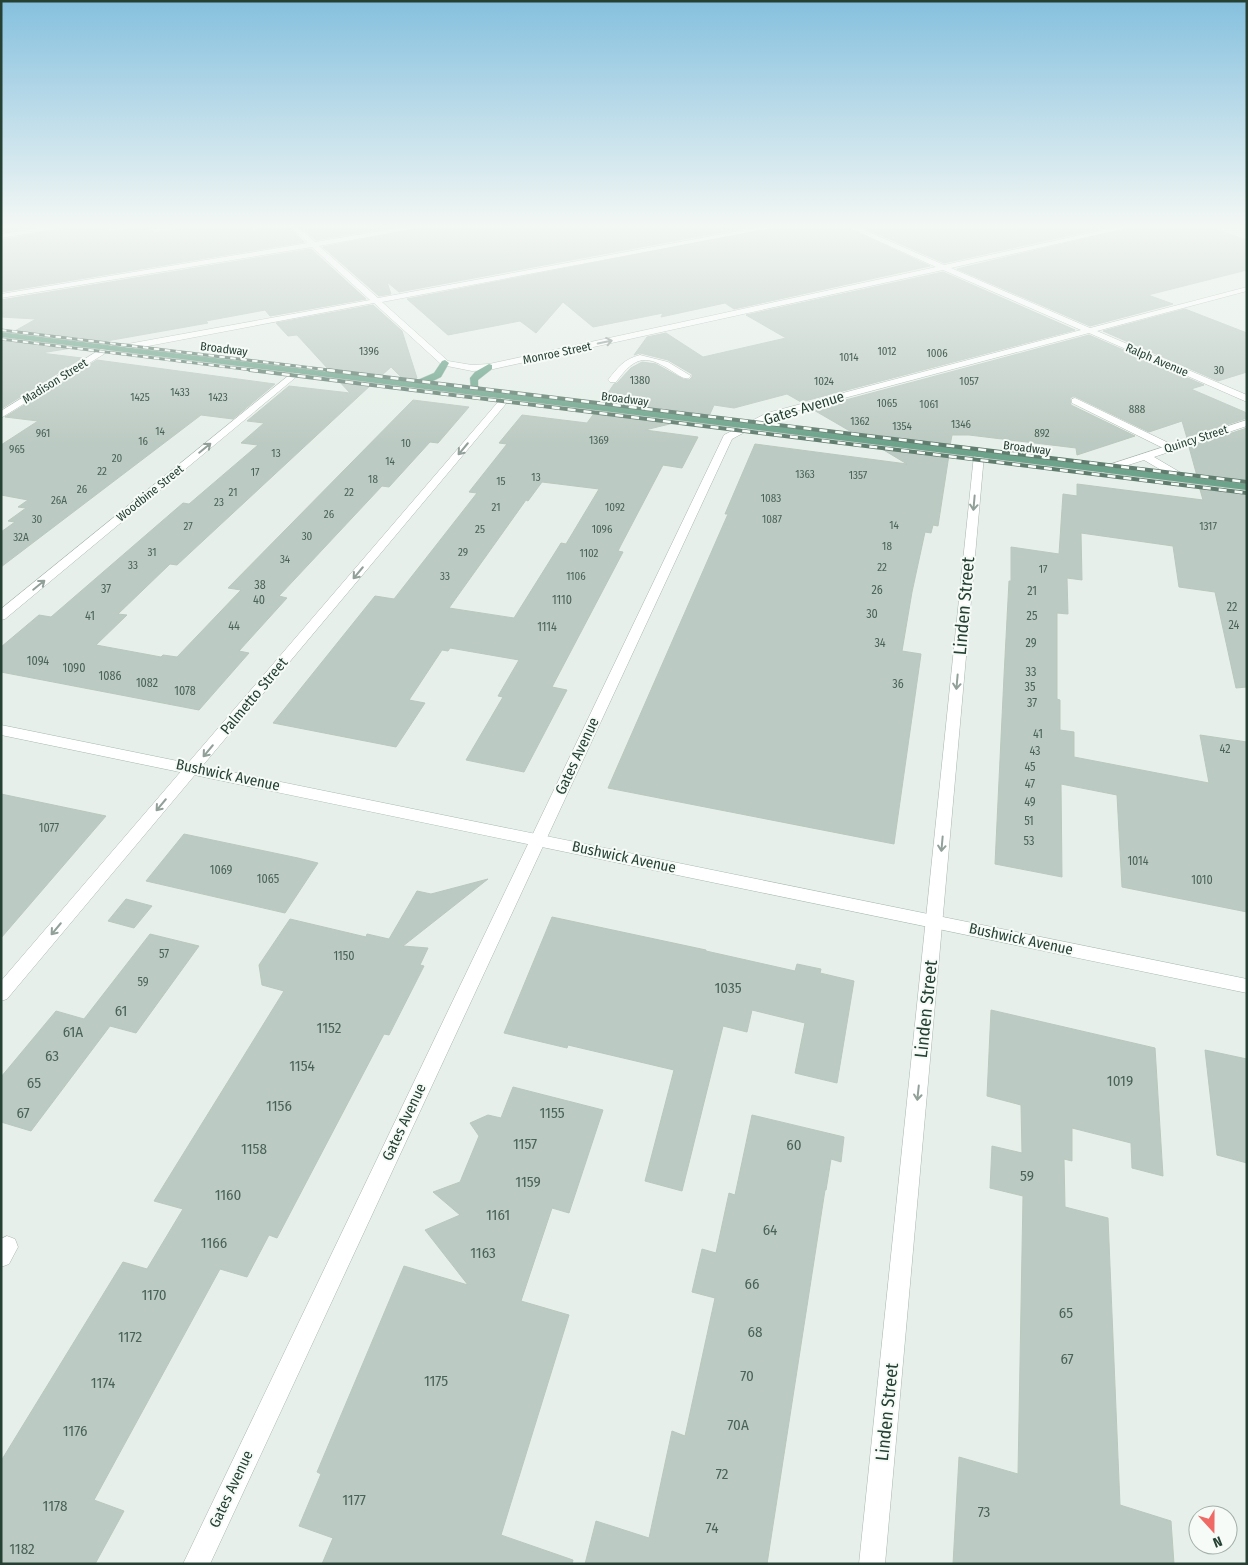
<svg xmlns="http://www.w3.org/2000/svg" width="1248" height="1565" font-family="'Fira Sans Condensed',sans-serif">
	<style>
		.building { fill: #bbcac2; stroke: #b9c8bf; fill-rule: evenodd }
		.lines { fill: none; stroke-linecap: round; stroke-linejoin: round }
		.service-casing { stroke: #a8b7af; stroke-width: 1 }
		.minor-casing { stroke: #a8b7af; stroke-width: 1 }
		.secondary-casing { stroke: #a5baaf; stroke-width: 1 }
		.primary-casing { stroke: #c2cac6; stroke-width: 1 }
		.service { fill: #fff; fill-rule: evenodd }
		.minor { fill: #fff; fill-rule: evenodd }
		.secondary { fill: #fff; fill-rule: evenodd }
		.primary { fill: #6ca38a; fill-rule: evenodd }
		.rail-far1-casing { stroke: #607c6f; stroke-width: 3 }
		.rail-casing { stroke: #607c6f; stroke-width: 4 }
		.rail-far1 { stroke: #f7fbf8; stroke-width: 2; stroke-dasharray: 5.5; stroke-linecap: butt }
		.rail { stroke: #f7fbf8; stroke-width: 2.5; stroke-dasharray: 8; stroke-linecap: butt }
		.oneway { stroke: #92a09a }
		.labels { text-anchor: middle; stroke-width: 4; stroke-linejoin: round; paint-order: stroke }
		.far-number-label { font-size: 11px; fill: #4a6358 }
		.far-street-label { font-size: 12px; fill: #254134; stroke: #f7fbf8 }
		.number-label { font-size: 12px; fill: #4a6358 }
		.street-label { font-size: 15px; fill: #254134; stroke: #f7fbf8 }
		.near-number-label { font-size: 15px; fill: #4a6358 }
		.near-street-label { font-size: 18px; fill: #254134; stroke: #f7fbf8 }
	</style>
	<rect width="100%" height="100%" fill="#e6efe9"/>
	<g class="building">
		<path d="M1 225H45L1 232Z"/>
		<path d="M82 225H108L109 232 148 226 154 233 204 225H287L304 242 1 292V240Z"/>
		<path d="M299 225H403L316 240Z"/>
		<path d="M436 225H759L399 292 387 282 391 294 379 296 323 247Z"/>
		<path d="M789 225H841L930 266 734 309 725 303 661 317 663 313 593 327 563 302 536 333 520 321 448 335 407 299Z"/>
		<path d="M858 225H1116L944 263Z"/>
		<path d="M1142 225H1203L1247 240V270L1148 295 1173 304 1090 326 957 269Z"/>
		<path d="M311 249 366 299 270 316 265 310 206 321 208 323 101 342 13 332 36 319 1 317V300Z"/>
		<path d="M943 272 1075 330 801 402 787 394 734 408 714 405 710 414 704 415 601 403 614 384 617 383 631 368 642 362 656 364 683 379 689 380 692 377V374L668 360 640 353 634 355 647 337 666 333 703 357 786 338 746 315Z"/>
		<path d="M373 305 402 331 417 378 413 380 403 379 391 367 381 376 329 370 297 335 288 336 276 323Z"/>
		<path d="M1185 309 1247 333V372L1218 381 1103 331Z"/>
		<path d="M1089 335 1204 385 1191 389 1247 413V418L1187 438 1182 421 1149 432 1074 396 1070 398 1071 405 1135 436 1077 455 1076 448 969 435H952L950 446 855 434 812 409Z"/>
		<path d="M1 339 72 348 41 353 82 358 1 409Z"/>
		<path d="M97 360 275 384 233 419 201 415 1 567V532L15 522 8 521 26 508 18 507 28 500 1 495V445L38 421 5 417Z"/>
		<path d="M338 380 372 384 177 565 170 564 118 614 127 615 96 645 161 657 163 655 177 657 241 590 228 588 413 400 469 407 438 443 430 442 389 487 382 486 279 596 287 598 239 651 249 653 199 710 1 672V647L39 615 51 617 183 503 189 504 258 445 241 443 264 423 247 421 289 386 350 393Z"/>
		<path d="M595 412 678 422 645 430 698 437 682 468 663 465 621 545 618 551 623 552 552 687 567 690 524 772 466 760 503 697 498 696 519 660 450 648 448 651 442 650 409 700 425 703 396 747 273 723 375 596 394 599 477 493 469 492 507 444 499 443 522 415 587 423ZM542 482 599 489 566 544 561 543 514 618 449 608 526 500 528 501Z"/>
		<path d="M1247 428V482L1197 476 1189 447Z"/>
		<path d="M755 444 907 464 877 446 949 455 938 526 933 525 931 533 925 532 912 592 902 651 921 654 894 844 608 788 728 514H725Z"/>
		<path d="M1077 484 1203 500 1199 486 1247 492V687L1236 688 1215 592 1179 587 1173 546 1081 533 1082 580 1067 578 1068 614 1057 613V699L1060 700V730L1074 732V757L1209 783 1200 735 1247 742V912L1122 887 1117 795 1061 784 1062 877 995 864 1004 676 1009 581H1011V547L1059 554 1063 494 1077 496Z"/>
		<path d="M1 794 106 816 1 938Z"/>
		<path d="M184 834 298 858 318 863 285 913 146 881Z"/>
		<path d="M488 879 403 946 428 948 420 965 424 966 389 1035 384 1034 277 1238 269 1235 247 1277 220 1269 94 1500 124 1511 95 1564H1V1461L123 1262 147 1269 183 1209 154 1201 284 991 262 985 259 965 290 919 366 937 367 934 389 939 417 891 431 894Z"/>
		<path d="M126 899 152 906 134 928 108 921Z"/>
		<path d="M552 917 706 950V951L795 971 797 964 821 969 820 973 854 981 837 1083 795 1073 805 1023 752 1010 747 1032 723 1026 682 1191 645 1181 674 1070 568 1045 567 1048 504 1033Z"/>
		<path d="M150 934 199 946 136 1033 110 1026 31 1131 1 1122V1077L56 1011 84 1019Z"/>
		<path d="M991 1010 1155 1048 1163 1176 1132 1168 1131 1143 1072 1128V1161L1064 1159 1065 1207 1108 1218 1120 1505 1171 1521 1174 1564H953L959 1457 1018 1474 1023 1196 990 1188 992 1146 1022 1153 1021 1105 987 1096Z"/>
		<path d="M1205 1050 1247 1059V1163L1217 1155Z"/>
		<path d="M513 1087 603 1110 569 1213 552 1208 521 1301 569 1315 501 1535 573 1560 572 1564H322L333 1538 299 1526 321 1474 317 1472 404 1266 468 1285 425 1230 460 1215 433 1192 460 1182 479 1136 470 1123 488 1115 501 1118Z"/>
		<path d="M752 1115 844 1137 841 1162 831 1159 826 1190H825L767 1564H585L596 1521 649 1538 672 1431 685 1436 715 1298 692 1292 702 1249 716 1253 729 1193 735 1195Z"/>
	</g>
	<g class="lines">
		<g class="service-casing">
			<g id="service">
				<path d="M175 225H182L183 228 178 229Z"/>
				<path d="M640 355 668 362 691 376 689 378C683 379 680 376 675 373 646 354 636 355 616 382H610L608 380C618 367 624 359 640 355Z"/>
				<path d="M1075 398 1175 446 1176 448 1175 450H1167L1072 403V399Z"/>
				<path d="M7 1236 15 1239 18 1247 9 1264 1 1267V1239Z"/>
			</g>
		</g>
		<g class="minor-casing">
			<g id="minor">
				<path d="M60 225H80L1 238V234Z"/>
				<path d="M289 225H296L315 242 416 225H434L319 246 378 298 771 225H787L382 302 448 361 472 365 489 364 936 267 843 225H853L944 265 1126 225H1140L951 268 1090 328 1247 287V291L1097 331 1247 395V402L1089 333 773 417 732 439 210 1564H183L724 435 767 413 1081 330 943 270 489 370 472 371 442 365 374 303 122 351 118 348 122 345 370 300 312 247 1 298V294L308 243Z"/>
				<path d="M109 344 112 345V349L1 418V411Z"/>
				<path d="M298 368 301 369V373L5 619 1 620V609Z"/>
				<path d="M507 394 512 397 510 399 7 999 1 1001V981L504 395Z"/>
				<path d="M1247 420V426L1154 457 1188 477 1189 479 1188 481H1180L1144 460 1103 473 1098 470 1099 468Z"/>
				<path d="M979 452 984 455 885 1564H859L974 455Z"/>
			</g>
		</g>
		<g class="secondary-casing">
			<path id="secondary" d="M1 725 1247 979V993L1 735Z"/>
		</g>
		<g class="primary-casing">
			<path id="primary" d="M1 332 413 382 434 373 442 361 445 360 449 363 441 377 427 384 471 389 470 378 475 372 489 364 492 365V369L478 380V386L483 390 1247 484V490L1 337Z"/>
		</g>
		<use href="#service" class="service"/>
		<use href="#minor" class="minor"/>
		<use href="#secondary" class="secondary"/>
		<use href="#primary" class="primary"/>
		<g class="rail-far1-casing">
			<g id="rail-far1">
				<path d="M1 330 337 371"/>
				<path d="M1 339 260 371"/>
			</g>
		</g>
		<g class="rail-casing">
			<g id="rail">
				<path d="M250 370 1247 493"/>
				<path d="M327 370 1247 482"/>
			</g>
		</g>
		<use href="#rail-far1" class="rail-far1"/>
		<use href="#rail" class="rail"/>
	</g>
	<defs><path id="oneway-shaft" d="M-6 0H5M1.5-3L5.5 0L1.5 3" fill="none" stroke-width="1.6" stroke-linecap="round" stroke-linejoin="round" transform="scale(1.25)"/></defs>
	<g class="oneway">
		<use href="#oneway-shaft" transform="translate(605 342) rotate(-12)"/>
		<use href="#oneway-shaft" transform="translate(205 448) rotate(-39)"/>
		<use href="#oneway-shaft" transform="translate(463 449) rotate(130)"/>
		<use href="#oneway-shaft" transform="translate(974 503) rotate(95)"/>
		<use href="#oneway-shaft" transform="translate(358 573) rotate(130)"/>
		<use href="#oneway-shaft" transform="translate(39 585) rotate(-39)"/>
		<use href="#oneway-shaft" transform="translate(957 682) rotate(95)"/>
		<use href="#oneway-shaft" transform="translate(208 751) rotate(130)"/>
		<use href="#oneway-shaft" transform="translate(161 805) rotate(130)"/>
		<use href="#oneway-shaft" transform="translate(942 844) rotate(95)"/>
		<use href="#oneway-shaft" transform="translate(56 929) rotate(130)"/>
		<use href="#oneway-shaft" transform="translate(918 1093) rotate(96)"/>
	</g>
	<linearGradient id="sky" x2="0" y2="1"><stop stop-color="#85c0de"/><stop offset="0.51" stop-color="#f4f8f5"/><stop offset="1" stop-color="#f4f8f5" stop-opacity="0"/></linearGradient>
	<rect width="1248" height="444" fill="url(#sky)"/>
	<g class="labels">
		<g class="far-number-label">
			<text x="369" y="355">1396</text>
			<text x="887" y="355">1012</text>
			<text x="937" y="357">1006</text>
			<text x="849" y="361">1014</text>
			<text x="1219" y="374">30</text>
			<text x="640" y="384">1380</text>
			<text x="824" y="385">1024</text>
			<text x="969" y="385">1057</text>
			<text x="180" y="396">1433</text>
			<text x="140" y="401">1425</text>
			<text x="218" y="401">1423</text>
			<text x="887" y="407">1065</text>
			<text x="929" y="408">1061</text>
			<text x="1137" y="413">888</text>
			<text x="860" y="425">1362</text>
			<text x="961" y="428">1346</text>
			<text x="902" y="430">1354</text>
			<text x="160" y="435">14</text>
			<text x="43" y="437">961</text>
			<text x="1042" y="437">892</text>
			<text x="599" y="444">1369</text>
			<text x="143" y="445">16</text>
			<text x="406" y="447">10</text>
			<text x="17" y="453">965</text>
			<text x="276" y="457">13</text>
			<text x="117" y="462">20</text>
			<text x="390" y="465">14</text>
			<text x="102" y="475">22</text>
			<text x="255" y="476">17</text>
			<text x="805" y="478">1363</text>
			<text x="858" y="479">1357</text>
			<text x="536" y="481">13</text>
			<text x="373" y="483">18</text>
			<text x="501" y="485">15</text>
			<text x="82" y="493">26</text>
			<text x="233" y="496">21</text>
			<text x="349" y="496">22</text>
			<text x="771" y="502">1083</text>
			<text x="59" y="504">26A</text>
			<text x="219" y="506">23</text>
			<text x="496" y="511">21</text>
			<text x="615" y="511">1092</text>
			<text x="329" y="518">26</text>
			<text x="37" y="523">30</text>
			<text x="772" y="523">1087</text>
			<text x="894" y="529">14</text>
			<text x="188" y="530">27</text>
			<text x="1208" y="530">1317</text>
			<text x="480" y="533">25</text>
			<text x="602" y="533">1096</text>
			<text x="307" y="540">30</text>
			<text x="21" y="541">32A</text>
			<text x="887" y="550">18</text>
			<text x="152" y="556">31</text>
			<text x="463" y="556">29</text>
			<text x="589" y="557">1102</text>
			<text x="285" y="563">34</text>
			<text x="133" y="569">33</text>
			<text x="882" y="571">22</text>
			<text x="1043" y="573">17</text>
			<text x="445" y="580">33</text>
			<text x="576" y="580">1106</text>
		</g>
		<g class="far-street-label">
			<text transform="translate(224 349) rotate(7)" y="4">Broadway</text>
			<text transform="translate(557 353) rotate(-12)" y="4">Monroe Street</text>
			<text transform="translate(1157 360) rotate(23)" y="4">Ralph Avenue</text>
			<text transform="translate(55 381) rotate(-32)" y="4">Madison Street</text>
			<text transform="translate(625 399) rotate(7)" y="4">Broadway</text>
			<text transform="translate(1196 439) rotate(-18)" y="4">Quincy Street</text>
			<text transform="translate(1027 448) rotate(7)" y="4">Broadway</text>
			<text transform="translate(150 493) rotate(-39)" y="4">Woodbine Street</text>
		</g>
		<g class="number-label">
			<text x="260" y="589">38</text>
			<text x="106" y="593">37</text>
			<text x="877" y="594">26</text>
			<text x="1032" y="595">21</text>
			<text x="259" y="604">40</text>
			<text x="562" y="604">1110</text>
			<text x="1232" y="611">22</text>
			<text x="872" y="618">30</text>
			<text x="90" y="620">41</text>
			<text x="1032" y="620">25</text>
			<text x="1234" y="629">24</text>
			<text x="234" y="630">44</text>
			<text x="547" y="631">1114</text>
			<text x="880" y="647">34</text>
			<text x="1031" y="647">29</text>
			<text x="38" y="665">1094</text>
			<text x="74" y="672">1090</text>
			<text x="1031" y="676">33</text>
			<text x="110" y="680">1086</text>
			<text x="147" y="687">1082</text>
			<text x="898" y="688">36</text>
			<text x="1030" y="691">35</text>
			<text x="185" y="695">1078</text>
			<text x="1032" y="707">37</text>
			<text x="1038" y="738">41</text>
			<text x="1225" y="753">42</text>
			<text x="1035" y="755">43</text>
			<text x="1030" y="771">45</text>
			<text x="1030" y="788">47</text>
			<text x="1030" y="806">49</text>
			<text x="1029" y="825">51</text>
			<text x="49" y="832">1077</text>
			<text x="1029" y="845">53</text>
			<text x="1138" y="865">1014</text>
			<text x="221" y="874">1069</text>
			<text x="268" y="883">1065</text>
			<text x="1202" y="884">1010</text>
			<text x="164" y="958">57</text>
			<text x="344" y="960">1150</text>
			<text x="143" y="986">59</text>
		</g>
		<g class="street-label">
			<text transform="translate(804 408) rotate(-17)" y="5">Gates Avenue</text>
			<text transform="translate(254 696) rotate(-50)" y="5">Palmetto Street</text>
			<text transform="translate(577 756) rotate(-65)" y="5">Gates Avenue</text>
			<text transform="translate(228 775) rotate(12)" y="5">Bushwick Avenue</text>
			<text transform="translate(624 857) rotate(12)" y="5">Bushwick Avenue</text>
			<text transform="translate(1021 939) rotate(12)" y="5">Bushwick Avenue</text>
			<text transform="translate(404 1122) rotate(-65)" y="5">Gates Avenue</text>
			<text transform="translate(231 1489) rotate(-65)" y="5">Gates Avenue</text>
		</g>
		<g class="near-number-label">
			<text x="728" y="993">1035</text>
			<text x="121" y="1016">61</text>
			<text x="329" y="1033">1152</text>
			<text x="73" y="1037">61A</text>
			<text x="52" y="1061">63</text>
			<text x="302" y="1071">1154</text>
			<text x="1120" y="1086">1019</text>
			<text x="34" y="1088">65</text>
			<text x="279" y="1111">1156</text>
			<text x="23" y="1118">67</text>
			<text x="552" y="1118">1155</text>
			<text x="525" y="1149">1157</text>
			<text x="794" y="1150">60</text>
			<text x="254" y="1154">1158</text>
			<text x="1027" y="1181">59</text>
			<text x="528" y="1187">1159</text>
			<text x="228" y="1200">1160</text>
			<text x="498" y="1220">1161</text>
			<text x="770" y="1235">64</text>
			<text x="214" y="1248">1166</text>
			<text x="483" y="1258">1163</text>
			<text x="752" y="1289">66</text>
			<text x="154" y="1300">1170</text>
			<text x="1066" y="1318">65</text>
			<text x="755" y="1337">68</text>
			<text x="130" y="1342">1172</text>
			<text x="1067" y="1364">67</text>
			<text x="747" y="1381">70</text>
			<text x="436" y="1386">1175</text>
			<text x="103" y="1388">1174</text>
			<text x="738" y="1430">70A</text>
			<text x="75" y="1436">1176</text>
			<text x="722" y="1479">72</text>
			<text x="354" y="1505">1177</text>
			<text x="55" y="1511">1178</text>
			<text x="984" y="1517">73</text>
			<text x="712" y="1533">74</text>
			<text x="22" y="1554">1182</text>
		</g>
		<g class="near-street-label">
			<text transform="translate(964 606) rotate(-85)" y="6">Linden Street</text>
			<text transform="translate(926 1009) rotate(-84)" y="6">Linden Street</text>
			<text transform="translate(887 1412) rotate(-84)" y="6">Linden Street</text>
		</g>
	</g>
	<rect width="1248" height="1565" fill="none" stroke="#254134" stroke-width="5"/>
	<g transform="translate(1213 1530) rotate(159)"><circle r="24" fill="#f7fbf8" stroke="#a3b1aa"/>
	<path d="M0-4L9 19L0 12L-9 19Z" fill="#ef6a64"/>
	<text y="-8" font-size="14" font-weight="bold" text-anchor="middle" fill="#254134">N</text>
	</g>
</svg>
